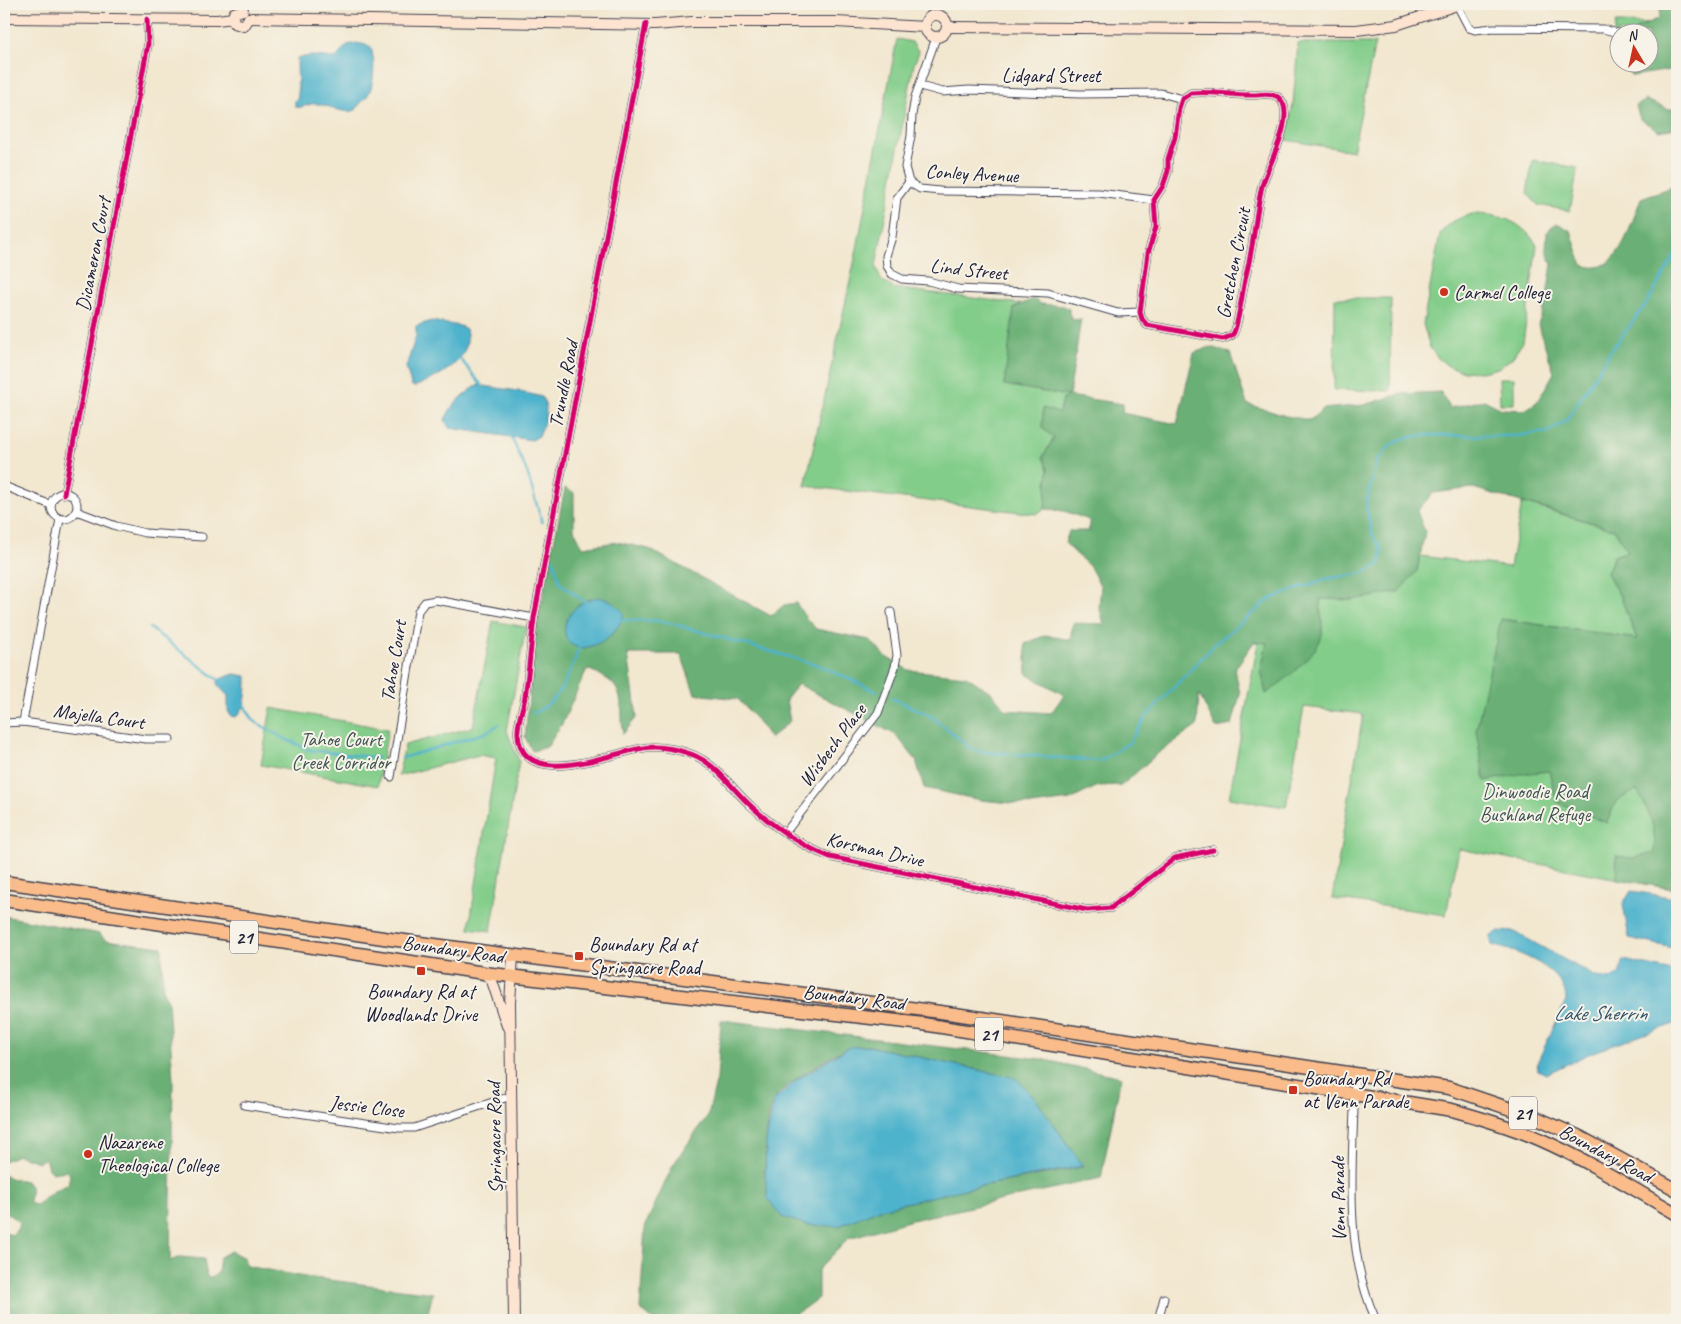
<svg xmlns="http://www.w3.org/2000/svg" width="1681" height="1324" font-family="Caveat,sans-serif">
	<style>
		.green { fill: #83cd8a; stroke: #527862 }
		.forest { fill: #6ab076; stroke: #466958; fill-rule: evenodd }
		.water { fill: #4db2cc; stroke: #386a84 }
		.lines { fill: none; stroke-linecap: round; stroke-linejoin: round }
		.stream { stroke: #4db2cc; stroke-width: 2.5 }
		.street-casing { stroke: #414051; stroke-width: 9 }
		.secondary-casing { stroke: #414051; stroke-width: 12 }
		.highway-casing { stroke: #414051; stroke-width: 15 }
		.street { stroke: #fff; stroke-width: 7 }
		.secondary { stroke: #fde4d0; stroke-width: 10 }
		.highway { stroke: #f9bc8a; stroke-width: 12 }
		.cycleway-casing { stroke: #f7f3e8; stroke-width: 8 }
		.cycleway { stroke: #d6006c; stroke-width: 5 }
		.poi-dot { fill: #c8321e; stroke: #f7f3e8; stroke-width: 2 }
		.labels { text-anchor: middle; stroke-width: 4; stroke-linejoin: round; paint-order: stroke }
		.shield { fill: #f7f3e8; stroke: #62616f; stroke-width: 1 }
		.shield-label { font-size: 19px; font-weight: bold; fill: #22223b }
		.street-label { font-size: 20px; fill: #22223b; stroke: #f7f3e8 }
		.poi-label { font-size: 20px; fill: #22223b; stroke: #f7f3e8; text-anchor: start }
		.park-label { font-size: 20px; fill: #3f5553; stroke: #f7f3e8 }
		.water-label { font-size: 21px; font-style: italic; fill: #31546e; stroke: #f7f3e8 }
	</style>
	<rect width="100%" height="100%" fill="#f7f3e8"/>
	<filter id="ink" filterUnits="userSpaceOnUse"><feTurbulence type="fractalNoise" baseFrequency=".02" numOctaves="2"/><feDisplacementMap in="SourceGraphic" scale="10" xChannelSelector="R" yChannelSelector="G"/><feConvolveMatrix kernelMatrix="1 2 1 2 8 2 1 2 1" color-interpolation-filters="sRGB"/></filter>
	<filter id="wash" filterUnits="userSpaceOnUse"><feTurbulence type="fractalNoise" baseFrequency=".0096" numOctaves="4" result="noise"/><feDisplacementMap in="SourceGraphic" scale="20" xChannelSelector="R" yChannelSelector="G"/><feGaussianBlur stdDeviation="1.12" result="paint"/><feColorMatrix in="noise" values="0 0 0 0 0 0 0 0 0 0 0 0 0 0 0 0 0 1.4 0 .05"/><feComposite in="paint" operator="in"/></filter>
	<g filter="url(#wash)">
		<rect width="100%" height="100%" fill="#f2e7cf"/>
		<g class="green">
			<path d="M1665 4H1677V50L1649 48 1648 32H1618V47H1612L1616 23 1664 24Z"/>
			<path d="M897 39 912 42 919 52 914 64 876 266 881 280 893 288 1021 304 1014 308 1069 396 1059 413 1043 409 1054 437 1043 457 1048 469 1045 509 1036 514 805 486 855 259Z"/>
			<path d="M1298 43H1375L1353 151 1286 140 1293 104Z"/>
			<path d="M1533 160 1578 168 1570 211 1538 205 1527 193Z"/>
			<path d="M1472 214C1501 214 1521 221 1537 245L1523 342 1512 358 1498 368 1482 372 1463 371 1448 366 1437 357 1430 348 1423 324 1440 234C1449 222 1458 218 1472 214Z"/>
			<path d="M1335 298H1391L1390 391 1334 390Z"/>
			<path d="M1499 378H1514V404H1500Z"/>
			<path d="M1522 503 1614 529 1628 551 1614 556 1607 573 1621 598 1637 639 1501 619 1677 769V890L1459 849 1446 915 1332 899 1363 714 1304 707 1286 807 1229 798 1258 642 1267 643 1261 670 1266 694 1319 599 1353 600 1417 571 1420 556 1510 567Z"/>
			<path d="M493 621 526 627 507 731 519 761 491 931 469 928 496 758 479 755 398 776 405 745 473 727Z"/>
			<path d="M271 708 388 729 378 786 261 765Z"/>
		</g>
		<g class="forest">
			<path d="M1661 4H1677V69L1632 76 1623 63 1648 62V32H1634L1636 29 1659 18Z"/>
			<path d="M1645 100 1669 109H1677V128L1659 131 1640 119 1636 106Z"/>
			<path d="M1677 185V889L1617 879 1616 856 1633 858 1654 853C1657 829 1649 811 1637 790L1616 801 1607 823 1557 802 1549 771 1521 774 1485 781 1476 731 1501 619 1637 639 1621 598 1607 573 1614 556 1628 551 1614 529 1473 488 1433 493 1417 511 1425 532 1417 571 1398 592 1353 600 1320 599C1320 610 1323 623 1322 634 1320 653 1281 683 1266 694L1261 670 1267 643 1254 642 1235 669 1240 694 1232 725 1216 728 1199 694 1197 726 1157 754 1122 785 1098 786 1070 800 1032 805 980 800 924 788 916 760 896 735 798 684 786 700 790 721 770 739 758 721 738 699 695 694 681 654H628L637 717 623 734C620 696 626 684 587 669L562 724 547 747 532 751 525 737 536 632 565 488 574 493V530L583 547 617 542 649 549 771 616 784 605 796 603 805 617 816 629 870 640 886 657 908 670 966 676 992 693 1006 710 1051 713 1064 695 1027 674 1025 644 1046 635 1070 640 1073 623 1104 624 1099 606 1101 587 1090 567 1065 543 1069 531H1089V520L1064 511 1045 509 1048 469 1043 457 1054 438 1042 428 1043 408 1059 413 1063 399 1068 396 1004 385 1014 308 1033 299 1041 304 1064 306 1069 309V314L1073 320 1081 319 1069 396 1123 404 1122 413 1177 424 1194 353 1210 347 1230 353 1247 404 1286 416 1310 420 1323 409 1364 405 1400 394 1441 392 1450 408 1484 400 1502 409 1525 410 1537 402 1554 373 1538 325 1546 302 1552 264 1546 249 1547 232 1557 223 1571 231 1582 265C1587 266 1593 268 1597 267 1622 264 1633 218 1641 198Z"/>
			<path d="M4 916 100 934 105 940 162 947 163 992 168 1000 173 1080 170 1261 180 1257 204 1259 207 1277H213L218 1272 220 1257 231 1251 244 1258 247 1266 305 1277 433 1293 426 1320H4V1232L12 1235 18 1228 19 1222 4 1211V1174L10 1178 26 1181 31 1188 29 1203 36 1205 54 1191 68 1184 70 1175 66 1171 52 1173 48 1169 45 1158 39 1162 18 1155 4 1161Z"/>
			<path d="M721 1020 1041 1059 1121 1077 1101 1178 912 1220 849 1238 818 1270V1298L788 1320H653L640 1309 645 1226 673 1165 708 1115 717 1079ZM868 1046 1015 1078 1035 1098 1083 1167 960 1190 880 1209 839 1226 765 1176C765 1160 766 1114 774 1100 781 1087 835 1052 849 1048 855 1046 863 1047 868 1046Z"/>
		</g>
		<g class="water">
			<path d="M357 43 370 46C376 58 375 87 366 98 362 102 359 104 356 110 343 115 332 106 318 104 310 102 303 109 295 107V101L298 97 297 58 313 56 336 58 347 45Z"/>
			<path d="M431 321 460 326 466 329C474 361 438 377 414 387L411 385 406 367 416 336V326Z"/>
			<path d="M477 385 518 391 542 397C550 410 544 422 539 436L532 440 449 428 445 420C451 404 464 395 477 385Z"/>
			<path d="M598 597 612 601 624 613C621 625 614 633 604 640 557 669 549 607 598 597Z"/>
			<path d="M234 674 247 676C247 689 247 709 236 717L231 716 228 711V696L217 684 220 679Z"/>
			<path d="M1631 891 1677 898V949L1629 938 1623 904Z"/>
			<path d="M1499 931 1515 932 1596 977 1611 979 1619 974 1624 960 1677 972V1023L1593 1052 1546 1074 1538 1070 1537 1063 1566 1001C1567 969 1517 951 1492 945L1490 937Z"/>
			<path d="M868 1046 1016 1078 1035 1098 1083 1166 960 1190 880 1209 839 1226 807 1225 782 1217 768 1199 765 1176 766 1141 774 1100 798 1079 828 1060 849 1047Z"/>
		</g>
		<g class="lines">
			<g class="stream">
				<path d="M458 356 483 387"/>
				<path d="M510 434 527 472 542 522"/>
				<path d="M553 557 560 583 585 602"/>
				<path d="M620 620 663 621 818 665 878 692"/>
				<path d="M150 628 220 681"/>
				<path d="M892 698 931 716 974 751 1101 761 1129 743 1147 716 1216 643 1270 599 1325 579 1363 573 1380 564 1382 550 1372 534 1366 503 1377 461 1391 445 1402 439 1423 435 1514 436 1548 432 1567 420 1610 352 1647 303 1677 252"/>
				<path d="M242 702 254 721 283 738 310 750 378 758"/>
				<path d="M533 713C559 704 571 672 579 648"/>
				<path d="M402 758 485 733 500 724"/>
			</g>
		</g>
	</g>
	<g filter="url(#ink)">
		<g class="lines">
			<g class="street-casing">
				<g id="street">
					<path d="M1457 5 1469 28 1475 30 1493 28 1603 29 1618 33"/>
					<path d="M646 24 534 618C531 644 529 671 525 697 523 709 517 723 518 734 521 792 614 752 643 748 660 745 676 749 691 754 716 763 732 789 751 806 774 827 800 845 830 857L1087 910 1111 908 1175 858 1213 850"/>
					<path d="M936 38 915 97 912 115 911 136 905 167 909 182 920 189 940 191 1099 193 1154 200"/>
					<path d="M920 86 942 92 969 90 1080 94 1161 93 1182 99"/>
					<path d="M1191 93C1213 91 1234 96 1256 95 1263 94 1272 93 1278 97 1299 112 1267 167 1262 186 1255 215 1254 246 1246 275 1243 286 1238 329 1233 334 1230 337 1226 338 1223 339L1147 325 1142 319 1140 312 1148 253 1156 227 1154 200 1163 186 1168 171V159L1175 137 1179 108 1182 99Z"/>
					<path d="M909 182 897 198 892 237 886 256 887 266 892 274 902 279 928 281 958 289 1048 293 1118 313 1140 312"/>
					<path d="M4 486 51 505"/>
					<circle cx="64" cy="506" r="13"/>
					<path d="M64 494 148 44 147 19"/>
					<path d="M76 511 116 526 145 533 202 537"/>
					<path d="M23 722 60 519"/>
					<path d="M4 723 23 722 146 739H170"/>
					<path d="M391 777 418 611 425 602 436 600 534 618"/>
					<path d="M785 833 878 713 895 667 897 655 891 612"/>
					<path d="M1355 1074C1354 1156 1341 1244 1376 1320"/>
					<path d="M244 1105 399 1128H414L511 1096"/>
					<path d="M1158 1320 1164 1298"/>
				</g>
			</g>
			<g class="secondary-casing">
				<g id="secondary">
					<path d="M243 10 234 13 233 18 234 23 244 26 249 18"/>
					<circle cx="936" cy="26" r="11"/>
					<path d="M4 18 217 20 233 18"/>
					<path d="M249 18 655 25 692 22H836L925 27"/>
					<path d="M947 27 1356 30 1396 25 1460 4"/>
					<path d="M513 956 510 1003 514 1320"/>
					<path d="M484 973 492 981 507 1026"/>
				</g>
			</g>
			<g class="highway-casing">
				<g id="highway">
					<path d="M4 882 390 939 955 1014 1449 1088 1537 1118 1578 1136 1677 1190"/>
					<path d="M4 900 484 973 923 1024 1452 1110C1481 1118 1511 1127 1539 1139 1587 1160 1632 1188 1677 1214"/>
				</g>
			</g>
			<use href="#street" class="street"/>
			<use href="#secondary" class="secondary"/>
			<use href="#highway" class="highway"/>
			<g class="cycleway-casing">
				<g id="cycleway">
					<path d="M646 24 534 618C531 644 529 671 525 697 523 709 517 723 518 734 521 792 614 752 643 748 660 745 676 749 691 754 716 763 732 789 751 806 774 827 800 845 830 857L1087 910 1111 908 1175 858 1213 850"/>
					<path d="M1191 93C1213 91 1234 96 1256 95 1263 94 1272 93 1278 97 1299 112 1267 167 1262 186 1255 215 1254 246 1246 275 1243 286 1238 329 1233 334 1230 337 1226 338 1223 339L1147 325 1142 319 1140 312 1148 253 1156 227 1154 200 1163 186 1168 171V159L1175 137 1179 108 1182 99Z"/>
					<path d="M64 494 148 44 147 19"/>
				</g>
			</g>
			<use href="#cycleway" class="cycleway"/>
		</g>
	</g>
	<g class="poi-dot">
		<circle cx="1444" cy="292" r="5"/>
		<rect x="574" y="951" width="10" height="10" rx="2.5"/>
		<rect x="416" y="966" width="10" height="10" rx="2.5"/>
		<rect x="1288" y="1085" width="10" height="10" rx="2.5"/>
		<circle cx="88" cy="1154" r="5"/>
	</g>
	<g class="labels">
		<g class="shield">
			<rect x="230" y="920.5" width="28" height="33" rx="4"/>
			<rect x="975" y="1017.5" width="28" height="33" rx="4"/>
			<rect x="1509" y="1096.5" width="28" height="33" rx="4"/>
		</g>
		<g class="shield-label">
			<text x="244" y="944">21</text>
			<text x="989" y="1041">21</text>
			<text x="1523" y="1120">21</text>
		</g>
		<g class="street-label">
			<text x="1051" y="82">Lidgard Street</text>
			<text transform="translate(972 173) rotate(3)" y="7">Conley Avenue</text>
			<text transform="translate(93 254) rotate(-79)" y="7">Dicameron Court</text>
			<text transform="translate(1233 263) rotate(-79)" y="7">Gretchen Circuit</text>
			<text transform="translate(969 269) rotate(6)" y="7">Lind Street</text>
			<text transform="translate(563 384) rotate(-79)" y="7">Trundle Road</text>
			<text transform="translate(393 661) rotate(-81)" y="7">Tahoe Court</text>
			<text transform="translate(99 716) rotate(8)" y="7">Majella Court</text>
			<text transform="translate(832 745) rotate(-53)" y="7">Wisbech Place</text>
			<text transform="translate(875 849) rotate(13)" y="7">Korsman Drive</text>
			<text transform="translate(453 949) rotate(8)" y="7">Boundary Road</text>
			<text transform="translate(854 997) rotate(7)" y="7">Boundary Road</text>
			<text transform="translate(367 1106) rotate(7)" y="7">Jessie Close</text>
			<text transform="translate(494 1138) rotate(-91)" y="7">Springacre Road</text>
			<text transform="translate(1606 1153) rotate(28)" y="7">Boundary Road</text>
			<text transform="translate(1338 1199) rotate(-91)" y="7">Venn Parade</text>
		</g>
		<g class="poi-label">
			<text x="1454" y="299">Carmel College</text>
			<text x="589" y="951">Boundary Rd at<tspan x="589" dy="23">Springacre Road</tspan></text>
			<text x="421" y="998" text-anchor="middle">Boundary Rd at<tspan x="421" dy="23">Woodlands Drive</tspan></text>
			<text x="1303" y="1085">Boundary Rd<tspan x="1303" dy="23">at Venn Parade</tspan></text>
			<text x="98" y="1149">Nazarene<tspan x="98" dy="23">Theological College</tspan></text>
		</g>
		<g class="park-label">
			<text x="341" y="746">Tahoe Court<tspan x="341" dy="23">Creek Corridor</tspan></text>
			<text x="1535" y="798">Dinwoodie Road<tspan x="1535" dy="23">Bushland Refuge</tspan></text>
		</g>
		<g class="water-label">
			<text x="1600" y="1020">Lake Sherrin</text>
		</g>
	</g>
	<rect width="1681" height="1324" fill="none" stroke="#f7f3e8" stroke-width="20"/>
	<g transform="translate(1634 48) rotate(351)"><circle r="24" fill="#f7f3e8" stroke="#a29fa3"/>
	<path d="M0-4L9 19L0 12L-9 19Z" fill="#c8321e"/>
	<text y="-8" font-size="14" font-weight="bold" text-anchor="middle" fill="#22223b">N</text>
	</g>
</svg>
